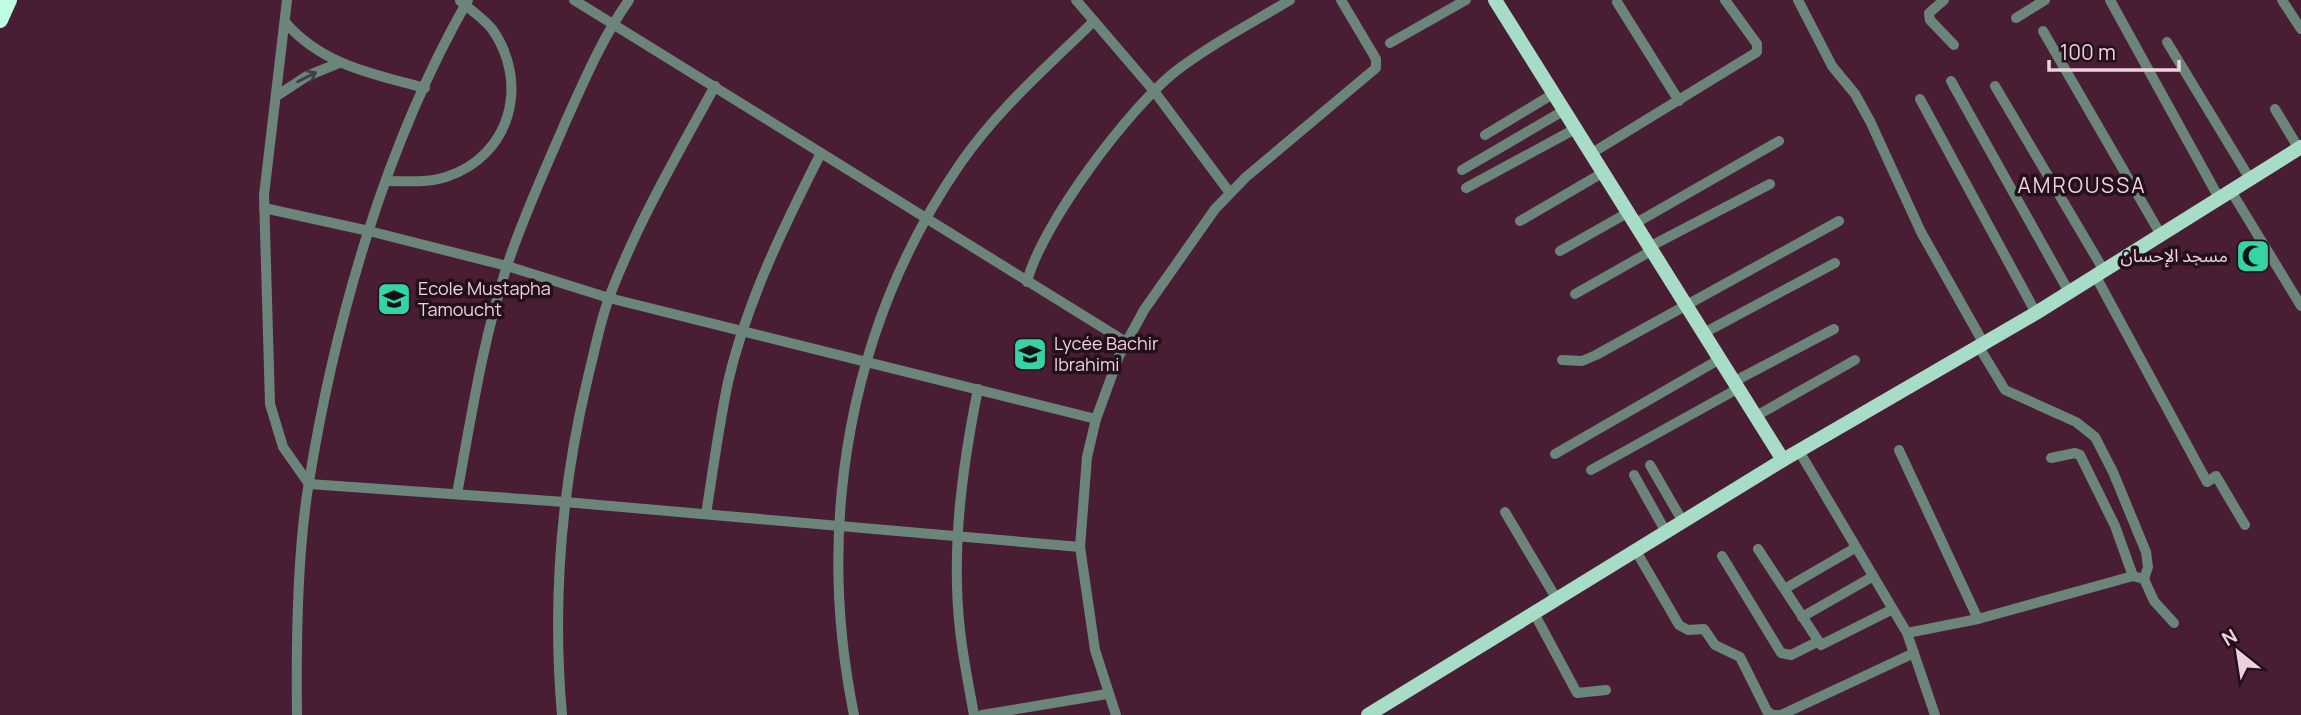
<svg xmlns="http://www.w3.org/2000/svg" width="2301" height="715" font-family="Manrope,'Noto Sans Arabic',sans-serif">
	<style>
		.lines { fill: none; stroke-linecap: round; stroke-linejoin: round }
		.minor { stroke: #6c857b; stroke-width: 10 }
		.major { stroke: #a7dcc7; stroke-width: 14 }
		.highway { stroke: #befee5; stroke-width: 16 }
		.oneway { stroke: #403f41 }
		.labels { text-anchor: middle; stroke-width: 7; stroke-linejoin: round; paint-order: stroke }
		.poi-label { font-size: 18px; fill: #eed1de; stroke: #23101a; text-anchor: start }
		.quarter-label { font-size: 21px; letter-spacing: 2px; fill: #eed1de; stroke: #23101a }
	</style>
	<rect width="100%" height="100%" fill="#491e35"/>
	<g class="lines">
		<g class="minor">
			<path d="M287 0 264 195 270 404 283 447 309 484 565 502 1080 547"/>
			<path d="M574 0 1126 342"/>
			<path d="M1076 0 1154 91 1230 193"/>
			<path d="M1798 0 1832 66 1855 94 1870 121 1921 232 1984 344"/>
			<path d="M1944 0 1929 13 1930 20 1954 45"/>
			<path d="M2110 0 2219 198"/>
			<path d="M2282 0 2301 29"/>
			<path d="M1617 2 1679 101"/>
			<path d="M2016 18 2045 0"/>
			<path d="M285 22C322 65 373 74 425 88"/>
			<path d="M2043 31 2161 235"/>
			<path d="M2167 42 2250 179"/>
			<path d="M1390 43 1466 0"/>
			<path d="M1951 81 2069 292"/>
			<path d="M1995 86 2103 269"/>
			<path d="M278 95 307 76 339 63"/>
			<path d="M1920 99 2036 313"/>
			<path d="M2275 109 2299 149"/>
			<path d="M1485 135 1553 94"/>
			<path d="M1592 153 1757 52V44L1725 0"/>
			<path d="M1462 170 1563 111"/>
			<path d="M388 181C407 181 428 183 446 177 511 156 530 83 492 29 483 18 471 10 460 1"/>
			<path d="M1466 188 1575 129"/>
			<path d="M2231 191 2301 306"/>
			<path d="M264 208 369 231 507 266 609 298 1096 419"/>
			<path d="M1520 221 1604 172"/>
			<path d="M1636 223 1779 141"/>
			<path d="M1651 246 1770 184"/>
			<path d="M1560 251 1629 212"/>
			<path d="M2095 275 2207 482 2216 476 2245 525"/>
			<path d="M1027 282C1041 225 1129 108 1176 71 1211 44 1252 23 1290 0"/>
			<path d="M1575 294 1653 250"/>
			<path d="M1702 334 1835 263"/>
			<path d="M1979 347 2005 390 2076 422 2095 437 2113 472 2146 552 2148 567 2144 579"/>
			<path d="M1562 360 1582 361 1596 355 1839 221"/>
			<path d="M1735 381 1834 329"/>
			<path d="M1756 416 1855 360"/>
			<path d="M1899 450 1978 619"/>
			<path d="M1799 451 1907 633 1935 715"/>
			<path d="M1555 454 1720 359"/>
			<path d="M2051 458 2075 453 2080 455 2115 526 2133 576"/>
			<path d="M1650 465 1683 522"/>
			<path d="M1591 470 1739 388"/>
			<path d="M1634 475 1666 532"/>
			<path d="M457 494C471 418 483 339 507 266 523 217 545 170 565 123 584 81 602 38 629 0"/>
			<path d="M1505 512 1556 598"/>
			<path d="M706 514C713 470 719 425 728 382 747 301 784 226 821 153"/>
			<path d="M1758 549 1821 645 1891 610"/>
			<path d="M1636 551 1679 625 1688 630 1704 629 1715 645 1740 657 1767 711 1772 715H1781L1914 653"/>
			<path d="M1722 556 1781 653 1791 655 1817 642"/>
			<path d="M1786 588 1855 548"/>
			<path d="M1534 613 1577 693 1606 690"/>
			<path d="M1802 617 1872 577"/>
			<path d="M1907 633 1978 619 2133 576 2144 579 2154 601 2174 623"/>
			<path d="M297 715C296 642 297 553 309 482 335 320 386 143 468 0"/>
			<path d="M562 715C552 601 561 489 588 377 595 350 600 321 610 295 638 222 677 155 715 86"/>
			<path d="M854 715C815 524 849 325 960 164 997 110 1048 66 1094 21"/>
			<path d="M974 715C969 687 963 658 960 630 951 550 962 468 978 389"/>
			<path d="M982 715 1107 694"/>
			<path d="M1116 715 1095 650 1080 547 1087 457 1096 419 1119 356 1144 310 1215 209 1246 177 1376 68V59L1341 0"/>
		</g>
		<g class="major">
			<path d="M1495 0 1783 460"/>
			<path d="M1368 715 1783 460 2036 313 2301 147"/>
		</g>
		<path class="highway" d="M0 20 9 0"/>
	</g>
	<defs><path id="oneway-shaft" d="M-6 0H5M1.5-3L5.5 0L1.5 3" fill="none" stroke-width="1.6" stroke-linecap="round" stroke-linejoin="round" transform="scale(1.75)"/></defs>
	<use class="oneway" href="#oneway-shaft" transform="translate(307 77) rotate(-27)"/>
	<defs>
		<g id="mosque-square" transform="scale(1.75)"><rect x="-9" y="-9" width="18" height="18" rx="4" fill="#35d4a7" stroke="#23101a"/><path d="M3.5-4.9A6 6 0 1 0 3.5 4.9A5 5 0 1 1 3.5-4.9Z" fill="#111"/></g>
		<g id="school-square" transform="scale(1.75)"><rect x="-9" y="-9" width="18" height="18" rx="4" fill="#35d4a7" stroke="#23101a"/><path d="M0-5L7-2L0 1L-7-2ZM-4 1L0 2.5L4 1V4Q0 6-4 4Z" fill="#111"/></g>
	</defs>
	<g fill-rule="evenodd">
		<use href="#mosque-square" x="2253" y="256"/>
		<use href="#school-square" x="394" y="299"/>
		<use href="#school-square" x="1030" y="354"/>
	</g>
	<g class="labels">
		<g class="poi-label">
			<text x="2228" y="262" text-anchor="end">مسجد الإحسان</text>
			<text x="418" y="295">Ecole Mustapha<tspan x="418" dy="21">Tamoucht</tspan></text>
			<text x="1054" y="350">Lycée Bachir<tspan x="1054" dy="21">Ibrahimi</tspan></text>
		</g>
		<g class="quarter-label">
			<text x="2082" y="193">AMROUSSA</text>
		</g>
	</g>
	<g transform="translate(2238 652) rotate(330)" stroke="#23101a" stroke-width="5" paint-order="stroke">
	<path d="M0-5L12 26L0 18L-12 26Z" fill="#eed1de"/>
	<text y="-10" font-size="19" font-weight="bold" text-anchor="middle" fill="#eed1de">N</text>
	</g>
	<path d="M2049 60v10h130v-10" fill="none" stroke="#eed1de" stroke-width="3.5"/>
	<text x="2060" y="60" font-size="21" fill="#eed1de" stroke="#23101a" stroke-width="5" paint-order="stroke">100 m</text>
</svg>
